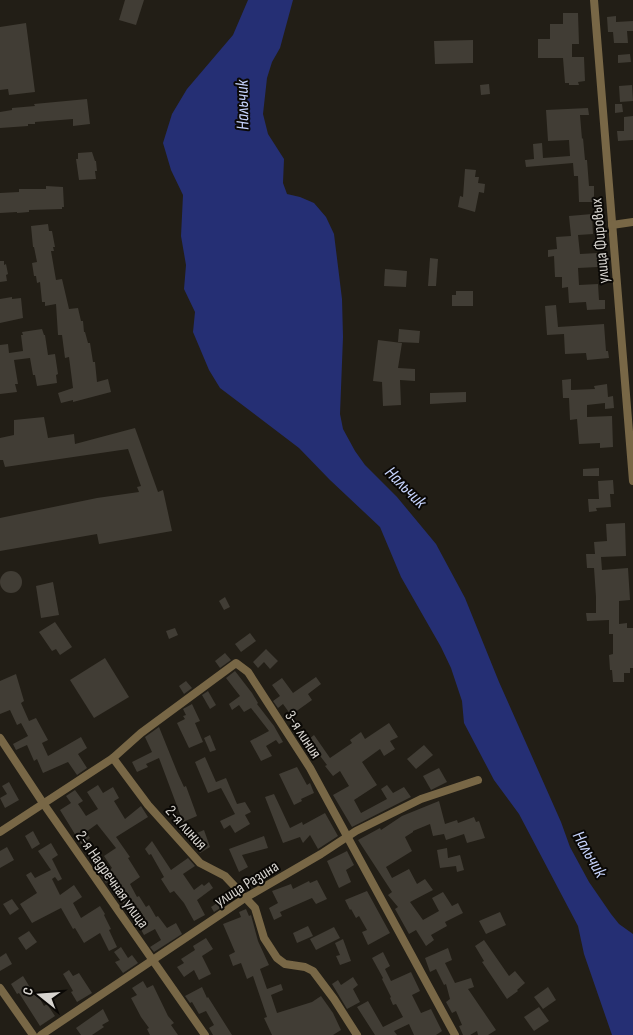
<svg xmlns="http://www.w3.org/2000/svg" width="633" height="1035" font-family="'Sofia Sans Condensed',sans-serif">
	<style>
		.water { fill: #252f74 }
		.building { fill: #413d35 }
		.lines { fill: none; stroke-linecap: round; stroke-linejoin: round }
		.street { stroke: #786746; stroke-width: 8 }
		.labels { text-anchor: middle; stroke-width: 4; stroke-linejoin: round; paint-order: stroke }
		.street-label { font-size: 16px; fill: #d8d5d0; stroke: #0a0805 }
		.water-label { font-size: 18px; font-style: italic; fill: #c6d3fc; stroke: #0a0805 }
	</style>
	<rect width="100%" height="100%" fill="#221e16"/>
	<path class="water" d="M248 0H293L280 48 272 62 267 78 263 114 268 134 284 159 283 183 287 194 300 197 314 203 326 217 334 234 342 299 343 337 340 414 343 429 355 451 365 465 397 497 436 544 465 598 499 682 561 822 570 847 589 882 611 914 619 924 633 934V1035H612L584 954 578 926 519 814 494 780 464 723 462 701 451 668 441 647 401 577 380 527 330 480 299 448 220 388 209 370 193 332 195 312 184 289 186 265 181 236 183 195 171 170 163 143 172 114 187 89 233 35Z"/>
	<g class="building">
		<path d="M125 0H144L136 25 119 20Z"/>
		<path d="M563 13H578L579 44H572V57H584L585 81 578 82 579 85H569V83H565L563 58H538V39H550V24H563Z"/>
		<path d="M616 16V22L633 21V31H627L628 43H614L613 32H608L607 17Z"/>
		<path d="M26 23 35 92 9 95 8 89 0 90V27Z"/>
		<path d="M473 40V63L435 64 434 41Z"/>
		<path d="M630 54 631 62 618 63V55Z"/>
		<path d="M489 84 490 94 481 95 480 85Z"/>
		<path d="M632 85 633 101 620 102 619 86Z"/>
		<path d="M87 99 90 124 73 126V119L35 122V124H28V126L0 128V112L12 110V108L35 106 34 104Z"/>
		<path d="M615 104H622L623 112 615 113Z"/>
		<path d="M588 108 589 115H580L582 139 583 138 585 160H587L589 186H594V202H579L578 176H574L573 163 526 167 525 160 534 159 533 144 542 143 543 158 570 156 569 140 548 141 546 110Z"/>
		<path d="M633 116V140L618 141 617 131H624V117Z"/>
		<path d="M92 152 95 161H96L97 171H95L96 179 79 180 76 159H78V153Z"/>
		<path d="M465 169 476 170 475 177H479L478 183 485 184 484 193 479 192 475 212 458 207 460 196 463 197Z"/>
		<path d="M46 186 63 187 64 207H62V209L29 210V212L17 213V212L0 213V193L19 192V189H46Z"/>
		<path d="M592 214 593 234 578 235 580 254 598 253V267L578 268 579 285 598 284 599 300H605V309L587 310 586 302 569 303 568 287 562 288V277H555L554 256 548 257V250L557 249 556 237 571 236 569 216Z"/>
		<path d="M48 224 49 231H52L55 247H53L54 251H51L56 280 62 279 69 309 78 308 81 321H83L84 332H85L88 343H90L93 362H95L97 382 108 379 111 392 73 402V400L61 403 58 393 73 388 69 357 65 358 62 335H58L56 304 45 306V302H42L40 282 37 283 36 276H34L32 263 37 262 34 247H33L31 226Z"/>
		<path d="M430 258 438 259 436 286H428Z"/>
		<path d="M0 261H4V265L6 264 8 274 6 275 7 281 0 282Z"/>
		<path d="M385 269 407 271 406 287 384 286Z"/>
		<path d="M456 291H473V306H452V295H456Z"/>
		<path d="M12 297V299L21 298 23 318 0 323V299Z"/>
		<path d="M556 305 558 327 604 324 606 351H608L609 358 587 360 586 353 565 354 564 334 547 335 545 306Z"/>
		<path d="M42 329 44 335H45L48 355 55 354 58 374 56 375 57 383 37 386 35 375H33L30 358 14 360 18 384H15L17 392 0 394V345L8 344 9 353 23 351 21 335H23L22 332Z"/>
		<path d="M399 329 420 331 419 343 398 342Z"/>
		<path d="M378 340 402 343 398 368 415 369V381L400 380 401 405 383 406 382 382 373 381Z"/>
		<path d="M571 379V390L595 389 594 386 607 384 608 397 613 396 614 408 605 409V403L587 405V417L612 416 613 447 600 448V443L579 444 577 419 570 420 569 398H563L562 380Z"/>
		<path d="M466 392V402L430 404V393Z"/>
		<path d="M44 417 48 438 74 434 75 444 135 428 158 492 163 490 172 531 99 544 97 534 0 551V518L97 498 139 492 137 487 141 486 128 449 5 467 3 460H0V438L14 435V420Z"/>
		<path d="M599 468V476H583V469Z"/>
		<path d="M613 480 614 494H610L611 507 596 508 597 511 589 512 588 499H599L598 481Z"/>
		<path d="M625 523 626 556 601 557 602 570 628 568 630 600 619 601V624L627 623V628H633V668H630V673H624V682H613L612 670H610L609 655 613 654V634H609V620L587 621 586 613H596V597L594 568H587L586 554H595L594 542 607 541 606 524Z"/>
		<circle cx="11" cy="582" r="11"/>
		<path d="M53 582 59 615 41 618 36 586Z"/>
		<path d="M225 597 230 607 224 610 219 601Z"/>
		<path d="M55 622 72 647 60 655 56 649 52 651 39 632Z"/>
		<path d="M175 628 178 635 169 639 166 631Z"/>
		<path d="M250 633 256 641 241 652 235 644Z"/>
		<path d="M266 649 278 661 270 669 264 662 258 668 253 662Z"/>
		<path d="M225 653 231 660 220 668 215 661Z"/>
		<path d="M105 658 129 697 94 718 70 680Z"/>
		<path d="M235 671 252 693 258 703 257 704 274 726 283 742 279 744 276 740 266 746 272 756 261 761 250 741 269 731 251 708 244 712 239 705 232 710 229 704 240 696 226 678Z"/>
		<path d="M16 674 24 701 21 703 29 721 36 718 48 740 42 743 48 756 81 737 87 748 78 754 87 768 77 775 68 762 43 773 37 759 34 761 27 745 16 750 13 744 28 736 21 723 17 725 10 710 0 714V681Z"/>
		<path d="M316 677 321 684 308 694 312 700 291 715 283 704 278 708 273 701 280 696 272 685 282 678 293 693Z"/>
		<path d="M186 681 192 688 184 694 179 686Z"/>
		<path d="M208 691 216 705 210 709 202 695Z"/>
		<path d="M192 704 200 721 195 723 203 742 189 748 177 723 185 719 183 716 186 715 183 709Z"/>
		<path d="M389 723 398 737 390 741 395 749 384 756 380 749 362 762 377 785 354 800 361 813 387 799 381 789 387 785 393 793 404 787 411 797 352 827 333 795 349 786 340 771 333 776 325 766 327 765 308 740 314 735 330 758 352 743 350 740 361 732 365 739Z"/>
		<path d="M159 727 178 774 184 787 186 786 197 816 183 822 159 758 146 764 148 767 137 772 132 762 152 752 145 737Z"/>
		<path d="M210 735 216 750 210 752 204 738Z"/>
		<path d="M424 745 433 755 416 769 407 759Z"/>
		<path d="M205 757 216 782 226 778 237 804 245 802 251 812 245 815 250 824 235 833 230 825 224 829 220 821 235 814 221 788 208 793 195 762Z"/>
		<path d="M297 767 307 785 310 783 314 793 301 799 302 801 294 805 279 774Z"/>
		<path d="M439 768 447 782 431 790 423 776Z"/>
		<path d="M9 782 19 800 5 808 0 798 7 794 2 786Z"/>
		<path d="M98 785 103 793 113 787 119 798 114 801 125 819 141 806 148 817 116 837 130 857 128 858 140 877 130 884 137 897 139 896 146 907 149 905 156 917 158 916 167 928 176 923 182 934 154 952 150 947 161 940 155 929 144 935 139 926 147 922 139 909 130 915 110 880 106 883 101 876 112 868 104 856 116 848 97 824 86 832 90 838 81 844 60 810 71 803 66 796 75 790 83 801 78 804 86 816 98 809 87 792Z"/>
		<path d="M274 794 290 828 302 822 303 825 325 813 338 836 318 849 310 835 303 843 300 837 283 843 265 797Z"/>
		<path d="M439 801 445 824 457 820 458 823 474 817 476 822 479 821 485 838 467 843 464 834 446 840 444 834 433 836 430 824 413 831V832L405 837 412 851 386 867 392 878 409 869 417 884 425 879 433 890 410 902 423 920 439 911 432 898 443 892 452 906 458 903 463 913 445 922 447 926 431 935 434 940 426 946 416 930 409 934 395 909 398 907 388 895 392 892 358 840 380 828 381 830 402 816Z"/>
		<path d="M204 830 210 847 200 853 192 835Z"/>
		<path d="M33 831 40 844 32 849 25 836Z"/>
		<path d="M264 836 268 848 242 855 248 867 239 872 229 849Z"/>
		<path d="M152 841 171 870 188 858 195 866 183 874 194 890 202 884 204 886 209 882 213 888 197 900 205 915 194 921 184 903 174 891 170 893 161 879 164 877 151 854 149 855 145 849Z"/>
		<path d="M51 843 58 855 52 859 62 879 58 881 55 877 52 879 60 895 74 885 82 897 73 903 81 918 100 906 105 914 104 915 111 929 109 930 117 947 109 951 100 933 84 943 75 928 73 929 61 908 32 923 20 904 37 893 26 875 31 872 35 878 51 870 38 851Z"/>
		<path d="M7 847 14 860 0 868V851Z"/>
		<path d="M447 848 448 858 460 855 464 870 457 872 456 866 440 868 437 850Z"/>
		<path d="M347 851 354 865 346 870 351 882 339 888 327 861Z"/>
		<path d="M317 880 327 899 316 904 312 898 280 912 282 916 274 920 269 908 278 903 272 891 291 884 293 889 309 881 310 883Z"/>
		<path d="M367 891 390 933 368 945 362 932 367 930 359 916 356 918 351 909 350 910 345 900Z"/>
		<path d="M225 898 228 903 214 912 211 907Z"/>
		<path d="M12 899 19 909 10 915 3 904Z"/>
		<path d="M246 909 249 916 251 915 258 941 269 965 260 969 267 989 281 984 283 990 271 995 277 1013 312 1002 321 996 333 1013 341 1030 333 1035H272L264 1018 267 1017 253 976 247 979 241 963 233 966 229 955 235 952 223 924 241 917 239 912Z"/>
		<path d="M500 912 506 925 486 934 479 921Z"/>
		<path d="M308 926 313 936 297 943 293 933Z"/>
		<path d="M334 927 340 938 316 950 310 939Z"/>
		<path d="M29 931 37 942 26 950 18 938Z"/>
		<path d="M206 938 213 949 202 956 211 974 199 980 194 970 184 977 177 967 184 963 181 959 195 950 193 946Z"/>
		<path d="M343 939 351 961 340 965 336 956 340 955 335 943Z"/>
		<path d="M484 940 509 976 515 971 525 983 517 990 518 991 507 999 482 962 484 961 475 946Z"/>
		<path d="M121 947 128 958 132 955 138 963 123 973 115 962 120 960 114 952Z"/>
		<path d="M448 948 452 960 445 963 455 983 471 978 474 987 468 989 496 1030 488 1035H478L477 1031 470 1035H463L459 1026 462 1025 456 1011 452 1013 446 1002 450 999 446 984 444 985 436 969 430 972 425 958Z"/>
		<path d="M383 952 390 966 385 969 391 981 411 972 420 991 412 995 421 1013 431 1009 442 1031 436 1035H414L409 1024 394 1031 397 1035H375L357 1007 368 1001 383 1027 403 1017 396 1004 393 1005 390 998 391 997 382 979 383 978 372 958Z"/>
		<path d="M6 953 12 964 0 971V957Z"/>
		<path d="M69 970 73 976 79 973 92 993 77 1002 71 992 73 991 63 974Z"/>
		<path d="M23 976 34 994 36 992 44 1006 47 1004 55 1016 40 1026 19 993 17 994 11 984Z"/>
		<path d="M353 977 358 985 353 989 360 1002 347 1009 332 984 338 980 341 985Z"/>
		<path d="M143 981 147 988 153 985 168 1016 174 1023 171 1025 178 1035H150L147 1029 149 1028 141 1017 131 998 137 995 132 988Z"/>
		<path d="M202 987 207 998 208 997 232 1035H213L209 1028 214 1025 206 1011 199 1014 192 1002 190 1003 185 996Z"/>
		<path d="M548 987 556 1000 543 1009 534 997Z"/>
		<path d="M539 1007 549 1021 534 1031 524 1017Z"/>
		<path d="M103 1009 109 1021 102 1025 104 1027 92 1035H81L76 1028Z"/>
	</g>
	<g class="lines">
		<g class="street">
			<path d="M594 0 633 481"/>
			<path d="M612 225 633 222"/>
			<path d="M0 738 43 803 205 1035"/>
			<path d="M113 758 148 805 200 863 225 876 255 908 264 938 277 958 285 964 305 967 313 971 334 999 357 1035"/>
			<path d="M0 832 113 758 141 733 236 663 248 672 310 768 455 1035"/>
			<path d="M0 988 33 1035"/>
			<path d="M41 1035 245 898 321 854 356 831 421 799 478 780"/>
		</g>
	</g>
	<g class="labels">
		<g class="street-label">
			<text transform="translate(599 241) rotate(-95)" y="6">улица Фировых</text>
			<text transform="translate(304 734) rotate(57)" y="6">3-я линия</text>
			<text transform="translate(187 827) rotate(48)" y="6">2-я линия</text>
			<text transform="translate(113 879) rotate(55)" y="6">2-я Надречная улица</text>
			<text transform="translate(246 883) rotate(-32)" y="6">улица Разина</text>
		</g>
		<g class="water-label">
			<text transform="translate(242 105) rotate(-91)" y="6">Нальчик</text>
			<text transform="translate(406 487) rotate(45)" y="6">Нальчик</text>
			<text transform="translate(590 854) rotate(60)" y="6">Нальчик</text>
		</g>
	</g>
	<g transform="translate(40 995) rotate(287)" stroke="#0a0805" stroke-width="4" paint-order="stroke">
	<path d="M0-4L9 19L0 12L-9 19Z" fill="#d8d5d0"/>
	<text y="-8" font-size="14" font-weight="bold" text-anchor="middle" fill="#d8d5d0">С</text>
	</g>
</svg>
